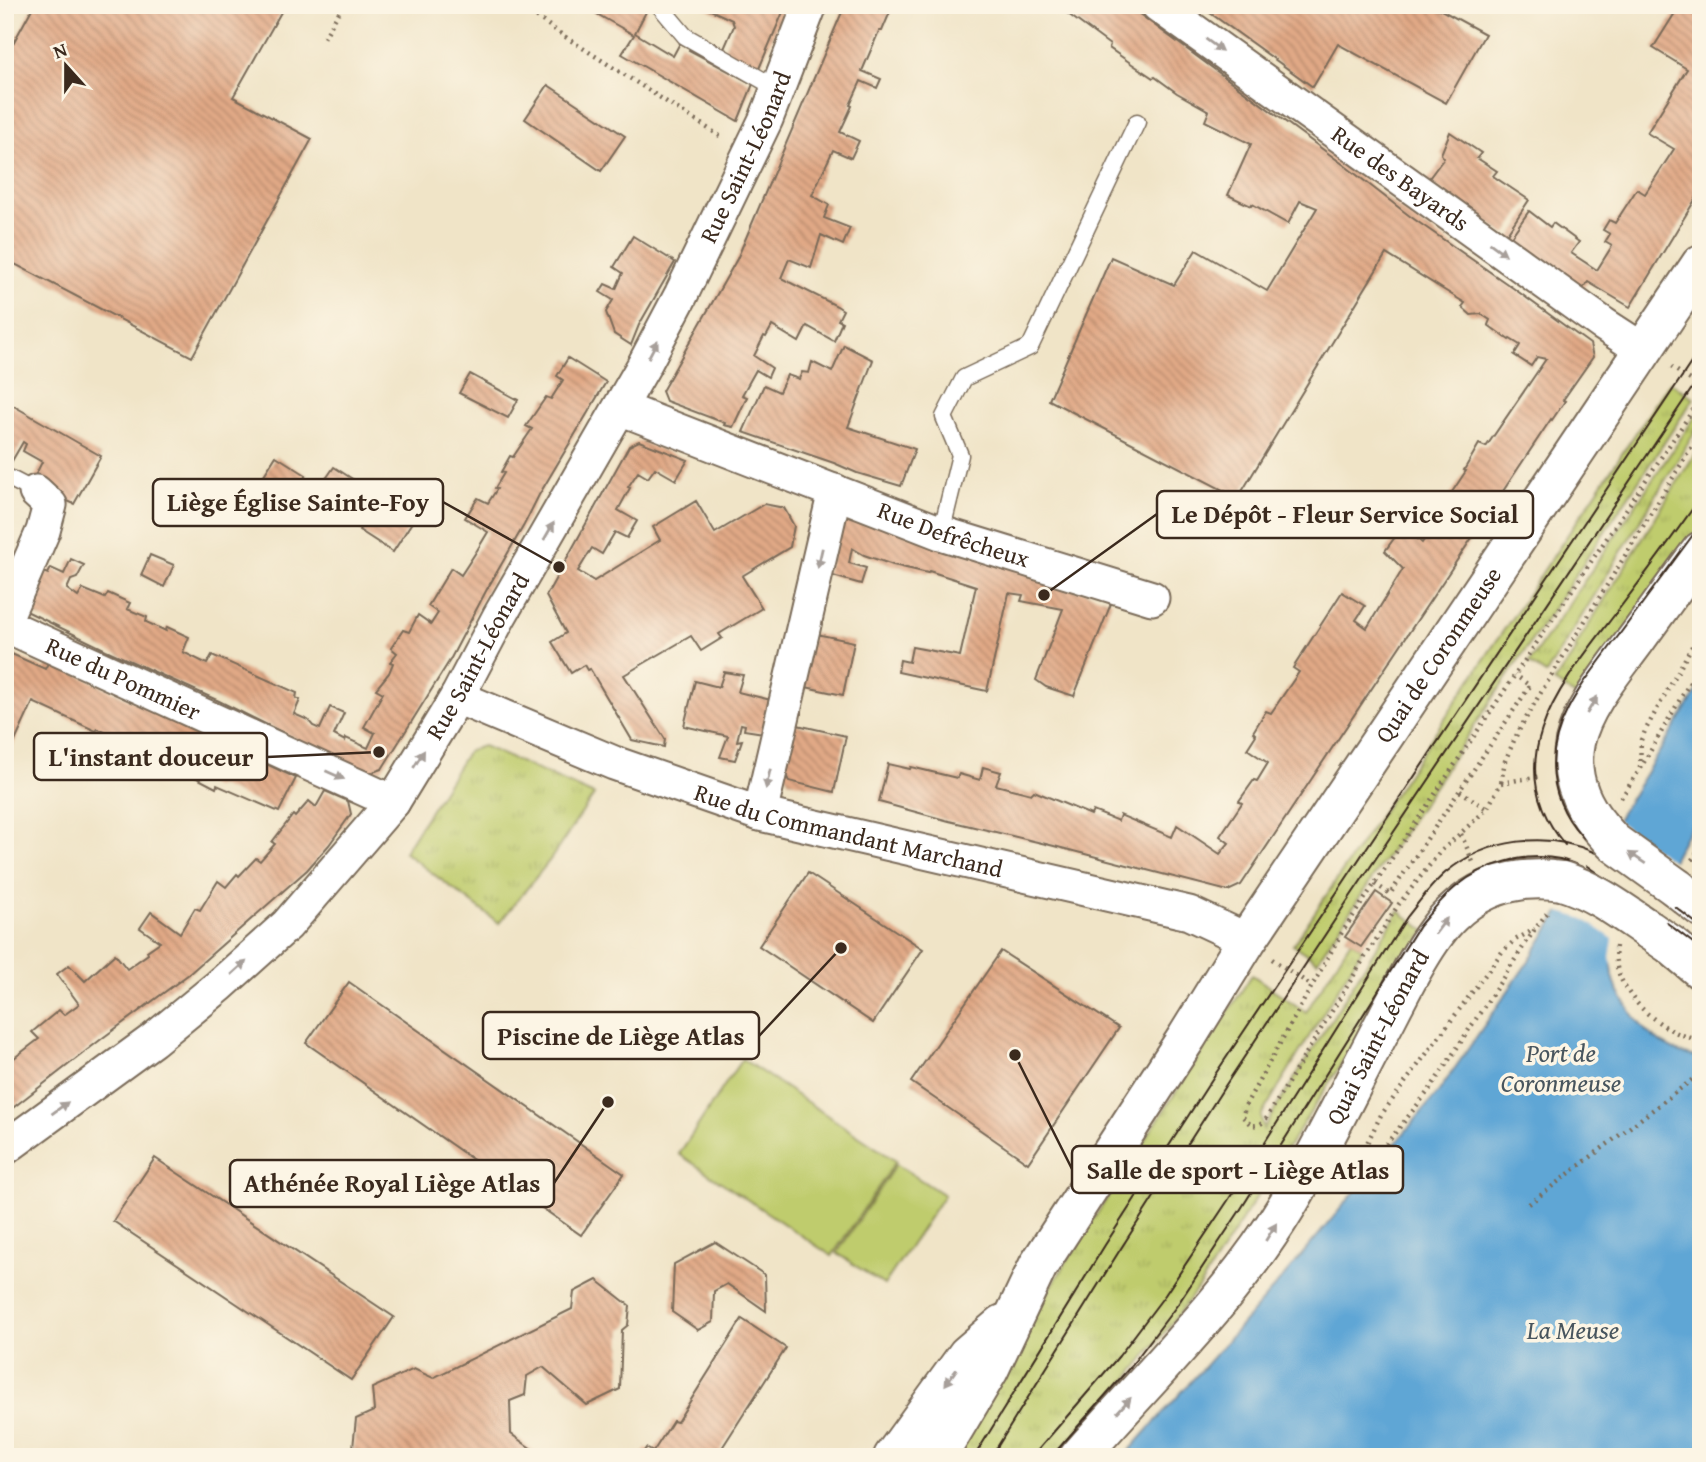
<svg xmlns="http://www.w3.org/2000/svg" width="1706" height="1462" font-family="'Gentium Book Plus',serif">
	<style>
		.grass { fill: url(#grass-tufts); stroke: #7d7b46; stroke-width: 2 }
		.garden { fill: #bfcc6d; stroke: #7d7b46; stroke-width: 2 }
		.water { fill: #5fa6d5; stroke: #4d687a; stroke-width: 2 }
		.pier { fill: #f0e4c7 }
		.building { fill: url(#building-back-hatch) }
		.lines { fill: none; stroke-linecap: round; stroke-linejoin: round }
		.service-casing { stroke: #7a6b59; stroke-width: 19 }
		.minor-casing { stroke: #7a6b59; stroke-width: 37 }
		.tertiary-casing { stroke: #7a6b59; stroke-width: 42 }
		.secondary-casing { stroke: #7a6b59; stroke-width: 42 }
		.path { stroke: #7a6b59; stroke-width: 4.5; stroke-dasharray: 2 5; stroke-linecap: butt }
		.service { stroke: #fff; stroke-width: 16 }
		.minor { stroke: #fff; stroke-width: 33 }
		.tertiary { stroke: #fff; stroke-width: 38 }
		.secondary { stroke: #fff; stroke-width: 38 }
		.tram { stroke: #3b2a1e; stroke-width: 2 }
		.tertiary-bridge-casing { stroke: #7a6b59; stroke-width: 42; stroke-linecap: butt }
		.tertiary-bridge { stroke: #fff; stroke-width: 38 }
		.oneway { fill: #a79f9a }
		.labels { text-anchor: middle; stroke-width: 7; stroke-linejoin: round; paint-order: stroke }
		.street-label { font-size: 24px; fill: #3b2a1e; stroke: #fcf5e5 }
		.water-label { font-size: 26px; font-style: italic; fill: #48555e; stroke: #fcf5e5 }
		.leader { fill: none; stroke: #3b2a1e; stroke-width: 2.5 }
		.callout-dot { fill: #3b2a1e; stroke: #fcf5e5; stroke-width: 2.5 }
		.callout { fill: #fcf5e5; stroke: #3b2a1e; stroke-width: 2.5 }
		.callout-label { font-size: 26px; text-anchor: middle; font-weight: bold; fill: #3b2a1e }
	</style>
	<defs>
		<pattern id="grass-tufts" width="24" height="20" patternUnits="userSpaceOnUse" patternTransform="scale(1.75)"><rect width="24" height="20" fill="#bfcc6d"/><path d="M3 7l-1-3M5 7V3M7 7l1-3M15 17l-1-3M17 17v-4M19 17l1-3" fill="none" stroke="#a5af5e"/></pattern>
		<pattern id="building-back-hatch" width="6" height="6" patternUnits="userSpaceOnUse" patternTransform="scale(1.75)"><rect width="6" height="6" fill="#e1a986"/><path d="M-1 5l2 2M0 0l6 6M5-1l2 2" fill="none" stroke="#b88a6d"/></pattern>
	</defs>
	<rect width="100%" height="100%" fill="#fcf5e5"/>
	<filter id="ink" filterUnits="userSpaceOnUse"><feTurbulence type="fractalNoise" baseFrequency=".0143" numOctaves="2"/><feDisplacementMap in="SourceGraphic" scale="14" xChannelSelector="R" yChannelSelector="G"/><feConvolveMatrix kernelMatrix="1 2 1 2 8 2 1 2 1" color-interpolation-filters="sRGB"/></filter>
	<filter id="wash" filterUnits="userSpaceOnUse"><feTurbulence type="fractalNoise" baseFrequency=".00686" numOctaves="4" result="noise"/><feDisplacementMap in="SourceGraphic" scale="28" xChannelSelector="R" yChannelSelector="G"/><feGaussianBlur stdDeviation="1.57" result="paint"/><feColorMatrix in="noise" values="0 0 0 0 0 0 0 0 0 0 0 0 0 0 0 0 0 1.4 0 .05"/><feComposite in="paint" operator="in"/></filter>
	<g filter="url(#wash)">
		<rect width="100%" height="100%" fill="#f0e4c7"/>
		<g class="grass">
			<path d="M1670 382 1694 398 1317 961 1293 945Z"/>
			<path d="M1701 408V422L1546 674 1529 663Z"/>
			<path d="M1701 444V536L1582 700 1554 682 1577 649 1575 647Z"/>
			<path d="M483 746 594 795 550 860 499 923 404 852 468 751Z"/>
			<path d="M1399 911 1426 931 1203 1281C1159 1343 1111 1400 1061 1457H946L1082 1237 1252 975 1306 1012 1351 940 1362 949 1261 1116 1263 1129Z"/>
		</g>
		<g class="garden">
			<path d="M742 1059 896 1161 832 1256 679 1154Z"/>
			<path d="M896 1164 944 1195 884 1285 837 1253Z"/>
		</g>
		<path class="water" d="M1701 685V812L1685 836 1665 874 1621 944 1612 965 1613 976 1617 989 1634 1017 1646 1031 1661 1043 1680 1053 1701 1058V1457H1124L1274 1288 1437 1094 1528 962Z"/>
		<path class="pier" d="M1615 817 1624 826 1675 863 1624 945 1621 944 1619 957 1616 966 1619 985 1610 958 1613 939 1584 919 1557 911Z"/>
		<g id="blocks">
			<g class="building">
				<path d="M34 5H285L233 97 312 139 192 357 5 259V58Z"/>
				<path d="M581 5H637L647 10 635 33 673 56 680 43 690 48 689 50 753 84 738 121 622 54 634 35Z"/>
				<path d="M700 5H786L758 71 723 51 734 26 732 20Z"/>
				<path d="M845 5H893L882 31H879L862 71 881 79 877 88 861 81 850 105 852 106 840 132 859 141 851 158 833 150 812 195 829 205 824 218 850 228 843 245 821 235 811 268 789 259 781 278 837 306 843 310 838 320 842 322 834 341 807 326 799 342 772 326 766 337 764 336 754 356 772 368 768 377 756 370 742 395 747 397 733 427 724 425 725 423 666 401 662 391 737 259Z"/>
				<path d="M1056 5H1127L1344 165 1411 217 1513 288 1590 344 1593 357 1563 400 1565 401 1552 420 1551 419 1241 885 1228 891 1050 845 949 821 879 802 888 764 910 769 911 767 957 778 959 774 980 780 983 767 1001 772 996 785 1031 794 1034 791 1091 815 1093 811 1118 821 1120 815 1172 837 1177 825 1220 854 1229 843 1220 836 1242 803 1239 801 1254 780 1257 781 1268 763 1247 749 1256 735 1253 732 1266 711 1271 713 1299 672 1293 668 1342 592 1365 606 1356 620 1367 628 1403 569 1385 551 1403 526 1422 543 1442 513 1455 499 1450 495 1466 471 1464 470 1479 444 1486 447 1546 359 1537 357 1531 366 1514 355 1520 345 1510 339 1509 340 1488 325 1490 320 1481 314 1471 315 1462 307 1465 303 1386 254 1238 498 1049 400 1111 257 1174 285 1196 250 1267 291 1317 208 1300 201 1288 224 1252 204 1251 206 1228 195 1251 144 1205 121 1209 111 1177 93 1155 77 1153 78 1132 64 1109 48 1110 45Z"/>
				<path d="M1199 5H1432L1485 34 1446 103 1338 44 1313 87Z"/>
				<path d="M1680 5H1694L1701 9V190L1630 307 1588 282 1579 293 1506 244 1529 211 1550 227 1553 223 1579 242 1571 253 1597 270 1612 246 1605 242 1610 234 1603 230 1609 220 1615 223 1637 189 1645 194 1674 149 1647 133 1687 69 1653 48Z"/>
				<path d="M548 85 625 136 601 171 525 119Z"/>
				<path d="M1450 132 1481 153 1477 158 1497 171 1493 176 1529 200 1506 235 1427 181 1444 158 1441 154Z"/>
				<path d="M633 236 675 262 639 325 631 345 614 334 606 312 613 300 600 292 605 284 616 289 623 273 614 267Z"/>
				<path d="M844 345 873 360 848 427 915 449 901 486 857 473 834 463 743 432 764 385 779 392 787 375 799 379 802 372 809 373 812 362 832 372Z"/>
				<path d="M568 358 606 382 539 495 524 525 486 591 450 660 382 769 370 773 336 759 219 701 106 650 18 607 36 569 48 574 51 568 64 574 71 559 84 565 77 578 71 580 67 589 78 597 83 589 105 598 108 593 130 603 127 609 147 617 146 622 166 631 167 627 189 637 183 652 207 664 212 655 297 693 296 698 300 700 294 714 308 720 313 726 320 729 330 707 344 713 334 735 345 741 346 738 368 748 375 733 364 727 383 693 376 689 389 673 393 663 390 662 397 653 391 648 403 630 409 632 418 615 431 624 438 613 428 606 451 568 461 575 476 552 488 532 465 518 478 498 488 503 497 489 495 488 504 473 501 472 510 456 513 457 532 429 526 426 546 397 551 399 563 380 557 376Z"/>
				<path d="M470 374 518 400 508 418 459 393Z"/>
				<path d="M5 401 101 456 74 504 31 484 42 462 23 451 26 444 23 442 5 473V438L10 430 5 427Z"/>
				<path d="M639 441 688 460 676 480 655 468 648 478 638 472 628 487 630 488 618 510 637 521 627 538 615 532 602 554 592 548 578 571 594 581 660 540 653 527 696 501 715 533 764 504 784 508 794 526 790 547 742 576 762 608 719 634 722 638 701 651 691 636 624 675 665 739 664 747 632 740 590 669 587 670 584 665 571 673 552 642 566 633 546 596 629 446Z"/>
				<path d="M276 456 306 475 298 488 285 479 276 493 259 483Z"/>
				<path d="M334 467 414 519 393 552 359 530 369 515 323 483Z"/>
				<path d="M846 512 1112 601 1074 696 1046 687 1036 680 1063 609 1021 601 1023 595 1009 593 987 691 898 672 900 660 909 662 912 647 960 656 976 586 929 571 928 573 893 565 864 555 852 548 849 563 866 568 861 584 826 574Z"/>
				<path d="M150 555 174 565 164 587 141 575Z"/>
				<path d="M812 633 854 642 843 695 801 686Z"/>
				<path d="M5 651 45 669 49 661 296 778 279 812 217 785 216 788 191 775 192 772 170 761 98 729 96 731 33 702 5 763Z"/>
				<path d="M724 672 743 675 738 692 771 700 764 733 744 730 745 725 741 724 737 741 742 740 735 760 720 757 728 736 684 726 695 681 719 687Z"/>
				<path d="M793 724 846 736 834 792 789 781 783 771Z"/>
				<path d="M325 791 348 801 351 814 329 845 307 870 189 974 104 1037 5 1114V1065L39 1039 32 1032 59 1010 64 1015 79 1004 57 974 69 965 85 981 115 954 127 969 148 954 147 951 160 942 140 928 151 912 180 933 195 908 200 910 218 881 226 887 237 874 239 876 256 858 260 861 275 844 272 842 293 815 295 817 309 801 316 807Z"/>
				<path d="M808 873 923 949 873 1023 759 946Z"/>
				<path d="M1376 892 1392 903 1361 947 1345 937Z"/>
				<path d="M1001 951 1119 1028 1028 1163 911 1082Z"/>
				<path d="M349 982 624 1174 581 1235 306 1043Z"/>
				<path d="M155 1158 394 1317 351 1380 113 1221Z"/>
				<path d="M715 1242 765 1275 766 1311 727 1284 714 1291 713 1322 698 1330 672 1312 674 1264Z"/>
				<path d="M597 1280 630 1306 628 1325 622 1330 620 1389 587 1405 543 1367 527 1376 525 1395 510 1401 511 1434 543 1457H352L356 1419 374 1411 372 1388 414 1369 433 1378 572 1309 574 1292Z"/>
				<path d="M742 1319 786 1348 720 1451 719 1457H640L646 1448 653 1452 673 1421 677 1422Z"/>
			</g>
		</g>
	</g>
	<g filter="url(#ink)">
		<use href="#blocks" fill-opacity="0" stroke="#7a6b59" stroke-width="2"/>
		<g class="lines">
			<g class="service-casing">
				<g id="service">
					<path d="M659 5 685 36 778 89"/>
					<path d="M5 476 36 492"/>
					<path d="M941 533 960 455 944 417 964 378 1030 347 1137 122"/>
				</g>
			</g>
			<g class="minor-casing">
				<g id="minor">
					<path id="s1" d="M1158 5 1603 324 1643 350"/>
					<path id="s2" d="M620 408 941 533 1152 598"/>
					<path d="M5 619 43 531 50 505 36 492"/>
					<path id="s3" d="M5 625 393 802"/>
					<path id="s4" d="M457 697 614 763 760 814 1189 913 1247 940"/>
					<path d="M760 814 835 491"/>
					<path id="s5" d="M5 1148 153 1040 219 986 287 925 393 802 457 697 499 617 643 367 681 295 766 119 810 5"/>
				</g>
			</g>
			<g class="tertiary-casing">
				<g id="tertiary">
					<path d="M1599 826C1579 802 1569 773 1575 742 1583 706 1613 671 1635 641 1657 611 1678 581 1701 551"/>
					<path d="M1677 888 1701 907"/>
					<path d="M1649 930 1671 945 1701 970"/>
					<path id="s6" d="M1079 1457C1151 1374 1231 1299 1288 1204 1324 1144 1354 1080 1387 1018 1403 987 1427 938 1451 915 1482 884 1520 875 1562 881"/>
				</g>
			</g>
			<g class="secondary-casing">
				<g id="secondary">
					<path d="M893 1457 967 1355 1003 1324"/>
					<path id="s7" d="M937 1457 989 1370 1038 1266 1187 1037 1247 940 1701 264"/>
				</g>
			</g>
			<g class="path">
				<path d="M519 5 567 38 723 138"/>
				<path d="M324 38 343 5"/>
				<path d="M1671 367 1701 387"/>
				<path d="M1701 398 1341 934 1245 1106 1243 1117 1251 1125C1258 1126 1262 1124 1266 1119L1365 957 1399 904 1440 852 1487 809 1501 783 1505 761 1517 734 1537 699 1701 432"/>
				<path d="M1640 768 1641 740 1646 729 1701 630"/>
				<path d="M1501 783 1541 776"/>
				<path d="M1460 791 1487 809"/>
				<path d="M1621 798 1640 769 1701 663"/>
				<path d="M1461 834 1473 862"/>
				<path d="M1692 860 1701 846"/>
				<path d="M1375 884 1390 894 1530 686 1515 675"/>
				<path d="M1616 946C1609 989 1661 1035 1701 1040"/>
				<path d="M1272 959 1312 986"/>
				<path d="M1348 1166 1368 1167 1430 1089 1535 929 1547 913"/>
				<path d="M1355 1167 1381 1115 1502 952 1515 940 1535 929"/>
				<path d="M1529 1204 1701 1073"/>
			</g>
			<use href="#service" class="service"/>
			<use href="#minor" class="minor"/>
			<use href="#tertiary" class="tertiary"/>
			<use href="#secondary" class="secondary"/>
			<g class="tram">
				<path d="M1565 845C1493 759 1566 679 1619 609 1647 572 1674 535 1701 497"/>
				<path d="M1596 849C1551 813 1541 760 1568 709 1573 699 1579 690 1585 681L1701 524"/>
				<path d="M1587 866 1658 916 1701 949"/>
				<path d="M974 1457 1105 1245 1212 1079 1701 348"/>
				<path d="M991 1457 1118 1253 1225 1086 1346 903 1701 375"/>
				<path d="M1032 1457 1119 1356 1165 1295 1227 1202 1407 917C1419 902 1430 886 1445 873 1487 838 1547 831 1596 853 1634 871 1667 901 1701 927"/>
				<path d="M1051 1457 1131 1366 1178 1304 1239 1212 1419 926C1431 912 1442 898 1457 886 1484 864 1525 852 1560 859 1572 862 1584 868 1596 873"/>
			</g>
			<g class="tertiary-bridge-casing">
				<g id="tertiary-bridge">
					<path d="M1599 826 1613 842 1677 888"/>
					<path d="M1562 881C1595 891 1621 911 1649 930"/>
				</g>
			</g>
			<use href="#tertiary-bridge" class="tertiary-bridge"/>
		</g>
		<defs><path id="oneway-solid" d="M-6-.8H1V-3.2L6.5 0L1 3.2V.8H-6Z" transform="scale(1.75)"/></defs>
		<g class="oneway">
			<use href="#oneway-solid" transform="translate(1214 45) rotate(36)"/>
			<use href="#oneway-solid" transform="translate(1498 249) rotate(36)"/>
			<use href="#oneway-solid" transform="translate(653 349) rotate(-62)"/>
			<use href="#oneway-solid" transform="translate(549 531) rotate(-60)"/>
			<use href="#oneway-solid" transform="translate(820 558) rotate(103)"/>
			<use href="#oneway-solid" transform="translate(1592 705) rotate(-59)"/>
			<use href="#oneway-solid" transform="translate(419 759) rotate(-58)"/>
			<use href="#oneway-solid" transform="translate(335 775) rotate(24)"/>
			<use href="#oneway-solid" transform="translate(768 779) rotate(103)"/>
			<use href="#oneway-solid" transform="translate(1637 858) rotate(-146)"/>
			<use href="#oneway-solid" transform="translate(1441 926) rotate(-53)"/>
			<use href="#oneway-solid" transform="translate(239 968) rotate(-42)"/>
			<use href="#oneway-solid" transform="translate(60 1108) rotate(-36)"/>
			<use href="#oneway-solid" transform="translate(1271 1232) rotate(-58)"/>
			<use href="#oneway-solid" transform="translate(951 1377) rotate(126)"/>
			<use href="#oneway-solid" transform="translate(1124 1405) rotate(-47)"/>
		</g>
	</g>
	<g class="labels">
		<g class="street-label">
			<text dy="8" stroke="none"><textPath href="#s5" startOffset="1258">Rue Saint-Léonard</textPath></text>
			<text dy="8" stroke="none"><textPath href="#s1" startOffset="298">Rue des Bayards</textPath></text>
			<text dy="8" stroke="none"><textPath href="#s2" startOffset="357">Rue Defrêcheux</textPath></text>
			<text dy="8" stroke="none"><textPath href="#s7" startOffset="947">Quai de Coronmeuse</textPath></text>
			<text dy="8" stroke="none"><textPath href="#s5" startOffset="691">Rue Saint-Léonard</textPath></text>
			<text dy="8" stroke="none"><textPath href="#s3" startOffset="130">Rue du Pommier</textPath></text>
			<text dy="8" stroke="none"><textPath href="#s4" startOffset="415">Rue du Commandant Marchand</textPath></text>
			<text dy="8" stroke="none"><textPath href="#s6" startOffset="518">Quai Saint-Léonard</textPath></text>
		</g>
		<g class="water-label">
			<text x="1561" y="1062">Port de<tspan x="1561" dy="30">Coronmeuse</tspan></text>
			<text x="1573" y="1339">La Meuse</text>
		</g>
	</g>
	<path class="leader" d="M559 567L443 502M1044 595L1157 514M379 752L267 757M841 948L759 1036M1015 1055L1072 1169M608 1102L554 1183"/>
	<g class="callout-dot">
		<circle cx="559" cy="567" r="7"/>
		<circle cx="1044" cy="595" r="7"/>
		<circle cx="379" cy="752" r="7"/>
		<circle cx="841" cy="948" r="7"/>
		<circle cx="1015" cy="1055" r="7"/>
		<circle cx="608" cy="1102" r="7"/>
	</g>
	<g class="callout">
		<rect x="153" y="479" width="290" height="47" rx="7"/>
		<rect x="1157" y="491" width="376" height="47" rx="7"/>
		<rect x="34" y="733" width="233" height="47" rx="7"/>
		<rect x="483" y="1012" width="276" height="47" rx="7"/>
		<rect x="1072" y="1146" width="331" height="47" rx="7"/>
		<rect x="230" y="1160" width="324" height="47" rx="7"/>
	</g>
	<g class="callout-label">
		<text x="298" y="511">Liège Église Sainte-Foy</text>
		<text x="1345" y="523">Le Dépôt - Fleur Service Social</text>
		<text x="151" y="766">L'instant douceur</text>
		<text x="621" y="1045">Piscine de Liège Atlas</text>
		<text x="1238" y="1179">Salle de sport - Liège Atlas</text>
		<text x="392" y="1192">Athénée Royal Liège Atlas</text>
	</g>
	<rect width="1706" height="1462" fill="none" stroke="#fcf5e5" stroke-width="28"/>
	<g transform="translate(66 66) rotate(339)" stroke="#fcf5e5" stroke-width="5" paint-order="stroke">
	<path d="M0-5L12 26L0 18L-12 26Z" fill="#3b2a1e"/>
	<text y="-10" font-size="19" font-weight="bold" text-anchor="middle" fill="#3b2a1e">N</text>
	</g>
</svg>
